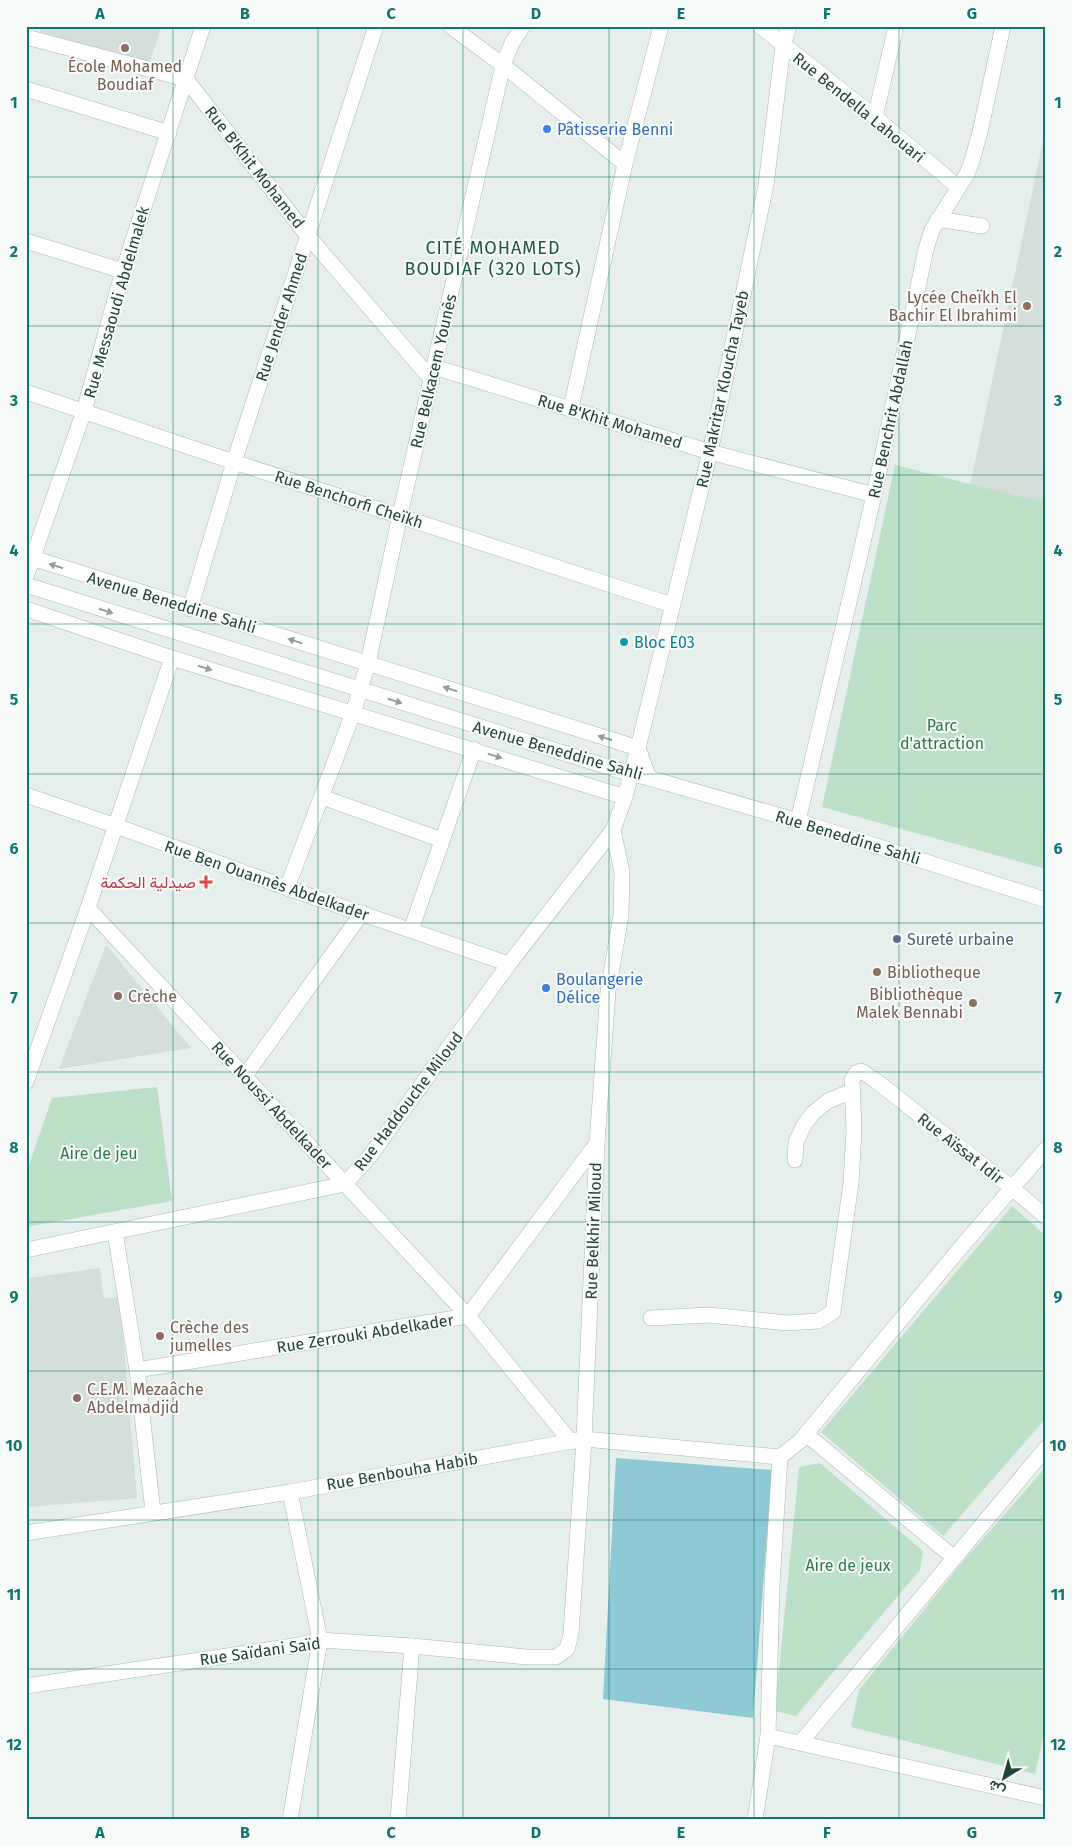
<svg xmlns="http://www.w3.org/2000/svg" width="1072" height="1846" font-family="'Fira Sans',Vazirmatn,sans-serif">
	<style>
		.built { fill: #d4dfda }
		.green { fill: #bfe0c8 }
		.water { fill: #8ec9d4 }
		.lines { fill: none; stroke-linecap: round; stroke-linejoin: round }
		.minor-casing { stroke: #a8b8b2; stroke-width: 16 }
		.minor { stroke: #fff; stroke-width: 15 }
		.oneway { fill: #92a09c }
		.grid { fill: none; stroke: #0f766e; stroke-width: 1; stroke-opacity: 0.55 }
		.education-dot { fill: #8d6e63; stroke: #f7fbf9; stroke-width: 2 }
		.shop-dot { fill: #3f7fe0; stroke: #f7fbf9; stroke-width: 2 }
		.culture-dot { fill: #0f9aa8; stroke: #f7fbf9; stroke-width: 2 }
		.health-dot { fill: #e0444e; stroke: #f7fbf9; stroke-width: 2 }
		.service-dot { fill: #5c6f8a; stroke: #f7fbf9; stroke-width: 2 }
		.labels { text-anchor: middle; stroke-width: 4; stroke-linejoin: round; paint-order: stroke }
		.education-label { font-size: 16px; fill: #785e54; stroke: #f7fbf9; text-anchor: start }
		.street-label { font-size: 16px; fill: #24423a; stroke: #f7fbf9 }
		.shop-label { font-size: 16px; fill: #366cbe; stroke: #f7fbf9; text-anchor: start }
		.culture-label { font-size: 16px; fill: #0d838f; stroke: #f7fbf9; text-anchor: start }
		.park-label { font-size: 16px; fill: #2d7a4b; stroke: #f7fbf9 }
		.health-label { font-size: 16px; fill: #be3a42; stroke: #f7fbf9; text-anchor: end }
		.service-label { font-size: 16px; fill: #4e5e75; stroke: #f7fbf9; text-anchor: start }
		.neighbourhood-label { font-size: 18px; letter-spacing: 1px; fill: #1f5548; stroke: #f7fbf9 }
		.neatline { fill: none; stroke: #0f766e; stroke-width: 2 }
		.grid-label { font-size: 16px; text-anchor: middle; font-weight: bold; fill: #0f766e }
	</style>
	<rect width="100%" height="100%" fill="#e6efeb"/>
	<g class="built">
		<path d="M42 26H162L149 64 40 32Z"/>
		<path d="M1046 127V503L970 485Z"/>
		<path d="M106 945 191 1048 59 1069Z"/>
		<path d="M100 1268 104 1298 120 1297 137 1498 28 1507 26 1506V1282L29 1278Z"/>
	</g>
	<g class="green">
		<path d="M895 465 1046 503V869L822 807Z"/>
		<path d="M157 1087 172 1201 26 1227V1174L52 1098Z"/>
		<path d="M1012 1206 1046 1236V1418L943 1536 821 1432Z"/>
		<path d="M820 1463 923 1551 920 1570 796 1716 775 1711 799 1467Z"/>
		<path d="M1046 1467V1726L1035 1774 851 1727 859 1690 960 1565Z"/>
	</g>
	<path class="water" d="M616 1458 772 1470 753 1718 603 1699Z"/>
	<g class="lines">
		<g class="minor-casing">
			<g id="minor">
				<path d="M450 26 503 65 625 164"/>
				<path d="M760 26 875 117 958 187"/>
				<path d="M26 37 186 79 307 235 432 380"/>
				<path d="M26 89 169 133"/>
				<path d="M875 117 896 26"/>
				<path d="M938 219 982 226"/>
				<path d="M26 241 123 271"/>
				<path d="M434 367 710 452 874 495"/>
				<path d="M26 392 234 462 672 605"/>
				<path d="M571 408 625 164 661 26"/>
				<path d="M26 556 638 748 649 778"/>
				<path d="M26 577 84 411 123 271 203 26"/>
				<path d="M26 585 631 774 649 778 798 821 1046 900"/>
				<path d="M26 609 172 658 625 797"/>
				<path d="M190 609 234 462 376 26"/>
				<path d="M26 795 116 826 287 888 509 964"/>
				<path d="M322 797 442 840"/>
				<path d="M798 821 874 495 926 249 932 230 967 174 972 161 980 132 1003 26"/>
				<path d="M287 888 353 713 368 663 400 515 503 65 512 43 523 26"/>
				<path d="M88 908 468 1316 571 1442"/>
				<path d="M411 930 474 749"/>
				<path d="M245 1076 362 913"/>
				<path d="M26 1082 88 908 172 658"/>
				<path d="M795 1160 796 1142 804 1125 813 1113 828 1101 852 1091"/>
				<path d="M115 1232 137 1370 153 1512"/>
				<path d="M26 1250 345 1184 370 1156 509 964 613 830 625 797 638 748 710 452 766 185 783 46 789 26"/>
				<path d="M651 1318 710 1315 787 1323 818 1321 833 1312 851 1183 854 1130 852 1080 856 1073 861 1071 875 1080 1012 1188 1046 1217"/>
				<path d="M137 1370 468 1316 597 1143"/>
				<path d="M806 1434 953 1557"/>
				<path d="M290 1492 320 1640 290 1820"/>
				<path d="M26 1533 290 1492 584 1439 780 1457"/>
				<path d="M26 1686 293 1646 320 1640 412 1646 527 1657H556L567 1649 571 1634 584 1439 597 1143 608 991 621 915 622 872 613 830"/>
				<path d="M768 1736 1046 1798"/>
				<path d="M801 1742 1046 1448"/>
				<path d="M398 1820 412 1646"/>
				<path d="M755 1820 768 1736 772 1585 780 1457 800 1441 967 1240 1046 1149"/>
			</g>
		</g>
		<use href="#minor" class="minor"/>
	</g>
	<defs><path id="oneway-solid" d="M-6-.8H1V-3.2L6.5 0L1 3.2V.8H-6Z" transform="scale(1.25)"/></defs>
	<g class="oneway">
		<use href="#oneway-solid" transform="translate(56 566) rotate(-162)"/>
		<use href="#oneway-solid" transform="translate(106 611) rotate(18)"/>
		<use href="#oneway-solid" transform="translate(295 641) rotate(-163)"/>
		<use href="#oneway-solid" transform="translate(205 668) rotate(17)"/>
		<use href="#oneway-solid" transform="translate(450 689) rotate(-162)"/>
		<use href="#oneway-solid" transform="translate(395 701) rotate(17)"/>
		<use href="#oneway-solid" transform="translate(605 738) rotate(-162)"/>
		<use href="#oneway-solid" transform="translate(495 756) rotate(17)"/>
	</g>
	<path class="grid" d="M173 26V1820M318 26V1820M463 26V1820M609 26V1820M754 26V1820M899 26V1820M26 177H1046M26 326H1046M26 475H1046M26 624H1046M26 774H1046M26 923H1046M26 1072H1046M26 1222H1046M26 1371H1046M26 1520H1046M26 1669H1046"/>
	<g class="education-dot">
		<circle cx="125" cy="48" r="5"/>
		<circle cx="1027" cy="306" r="5"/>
		<circle cx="877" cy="972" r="5"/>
		<circle cx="118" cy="996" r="5"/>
		<circle cx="973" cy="1003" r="5"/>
		<circle cx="160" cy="1336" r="5"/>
		<circle cx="77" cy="1398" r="5"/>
	</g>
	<g class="shop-dot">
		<circle cx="547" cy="129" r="5"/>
		<circle cx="546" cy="988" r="5"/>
	</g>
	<circle class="culture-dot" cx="624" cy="642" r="5"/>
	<path class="health-dot" d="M203.5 874.5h5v5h5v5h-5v5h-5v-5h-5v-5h5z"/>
	<circle class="service-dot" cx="897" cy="939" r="5"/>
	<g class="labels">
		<g class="education-label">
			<text x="125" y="72" text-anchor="middle">École Mohamed<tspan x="125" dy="18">Boudiaf</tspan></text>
			<text x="1017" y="303" text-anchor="end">Lycée Cheïkh El<tspan x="1017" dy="18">Bachir El Ibrahimi</tspan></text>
			<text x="887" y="978">Bibliotheque</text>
			<text x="963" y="1000" text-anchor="end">Bibliothèque<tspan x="963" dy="18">Malek Bennabi</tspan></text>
			<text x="128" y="1002">Crèche</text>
			<text x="170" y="1333">Crèche des<tspan x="170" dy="18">jumelles</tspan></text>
			<text x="87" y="1395">C.E.M. Mezaâche<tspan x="87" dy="18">Abdelmadjid</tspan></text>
		</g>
		<g class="street-label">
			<text transform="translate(859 107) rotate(39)" y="6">Rue Bendella Lahouari</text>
			<text transform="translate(255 167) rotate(52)" y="6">Rue B'Khit Mohamed</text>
			<text transform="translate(116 302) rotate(-74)" y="6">Rue Messaoudi Abdelmalek</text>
			<text transform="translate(281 317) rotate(-72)" y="6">Rue Jender Ahmed</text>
			<text transform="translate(433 371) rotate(-77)" y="6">Rue Belkacem Younès</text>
			<text transform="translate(722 389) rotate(-78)" y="6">Rue Makritar Kloucha Tayeb</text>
			<text transform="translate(890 419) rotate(-78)" y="6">Rue Benchrit Abdallah</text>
			<text transform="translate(610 421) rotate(17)" y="6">Rue B'Khit Mohamed</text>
			<text transform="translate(349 499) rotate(18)" y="6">Rue Benchorfi Cheïkh</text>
			<text transform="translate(172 602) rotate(17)" y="6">Avenue Beneddine Sahli</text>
			<text transform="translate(558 750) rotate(16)" y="6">Avenue Beneddine Sahli</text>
			<text transform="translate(848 837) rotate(17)" y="6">Rue Beneddine Sahli</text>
			<text transform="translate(267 880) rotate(19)" y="6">Rue Ben Ouannès Abdelkader</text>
			<text transform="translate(408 1101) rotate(-53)" y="6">Rue Haddouche Miloud</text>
			<text transform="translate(272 1105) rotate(47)" y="6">Rue Noussi Abdelkader</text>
			<text transform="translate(961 1148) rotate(38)" y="6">Rue Aïssat Idir</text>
			<text transform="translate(593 1231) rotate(-88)" y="6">Rue Belkhir Miloud</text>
			<text transform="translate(365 1333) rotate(-9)" y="6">Rue Zerrouki Abdelkader</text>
			<text transform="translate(402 1471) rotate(-10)" y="6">Rue Benbouha Habib</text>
			<text transform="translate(260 1651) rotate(-8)" y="6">Rue Saïdani Saïd</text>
		</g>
		<g class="shop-label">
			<text x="557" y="135">Pâtisserie Benni</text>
			<text x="556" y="985">Boulangerie<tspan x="556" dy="18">Délice</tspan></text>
		</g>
		<g class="culture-label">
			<text x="634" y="648">Bloc E03</text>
		</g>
		<g class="park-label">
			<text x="942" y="731">Parc<tspan x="942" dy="18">d'attraction</tspan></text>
			<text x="99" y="1159">Aire de jeu</text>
			<text x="848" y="1571">Aire de jeux</text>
		</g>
		<g class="health-label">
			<text x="196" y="888">صيدلية الحكمة</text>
		</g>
		<g class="service-label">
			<text x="907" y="945">Sureté urbaine</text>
		</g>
		<g class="neighbourhood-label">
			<text x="493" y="254">CITÉ MOHAMED<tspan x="493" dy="21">BOUDIAF (320 LOTS)</tspan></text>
		</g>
	</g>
	<rect width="1072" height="1846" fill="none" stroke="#f7fbf9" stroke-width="55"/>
	<g transform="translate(1004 1778) rotate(217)" stroke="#f7fbf9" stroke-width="4" paint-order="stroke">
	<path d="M0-4L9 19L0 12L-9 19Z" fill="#24423a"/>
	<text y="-8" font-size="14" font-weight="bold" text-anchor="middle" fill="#24423a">ش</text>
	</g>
	<rect x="28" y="28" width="1016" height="1790" class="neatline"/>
	<g class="grid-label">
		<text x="100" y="19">A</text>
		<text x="245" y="19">B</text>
		<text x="391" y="19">C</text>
		<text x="536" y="19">D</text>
		<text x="681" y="19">E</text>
		<text x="827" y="19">F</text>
		<text x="972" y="19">G</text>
		<text x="14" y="108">1</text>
		<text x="1058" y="108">1</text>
		<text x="14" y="257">2</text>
		<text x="1058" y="257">2</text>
		<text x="14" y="406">3</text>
		<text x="1058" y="406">3</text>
		<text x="14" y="556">4</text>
		<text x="1058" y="556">4</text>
		<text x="14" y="705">5</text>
		<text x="1058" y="705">5</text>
		<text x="14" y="854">6</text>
		<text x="1058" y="854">6</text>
		<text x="14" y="1003">7</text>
		<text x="1058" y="1003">7</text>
		<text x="14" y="1153">8</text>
		<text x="1058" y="1153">8</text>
		<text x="14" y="1302">9</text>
		<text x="1058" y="1302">9</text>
		<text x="14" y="1451">10</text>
		<text x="1058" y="1451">10</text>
		<text x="14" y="1600">11</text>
		<text x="1058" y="1600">11</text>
		<text x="14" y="1750">12</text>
		<text x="1058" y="1750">12</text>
		<text x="100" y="1838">A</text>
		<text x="245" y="1838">B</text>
		<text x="391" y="1838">C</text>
		<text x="536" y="1838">D</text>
		<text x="681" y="1838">E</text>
		<text x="827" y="1838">F</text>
		<text x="972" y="1838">G</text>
	</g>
</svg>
